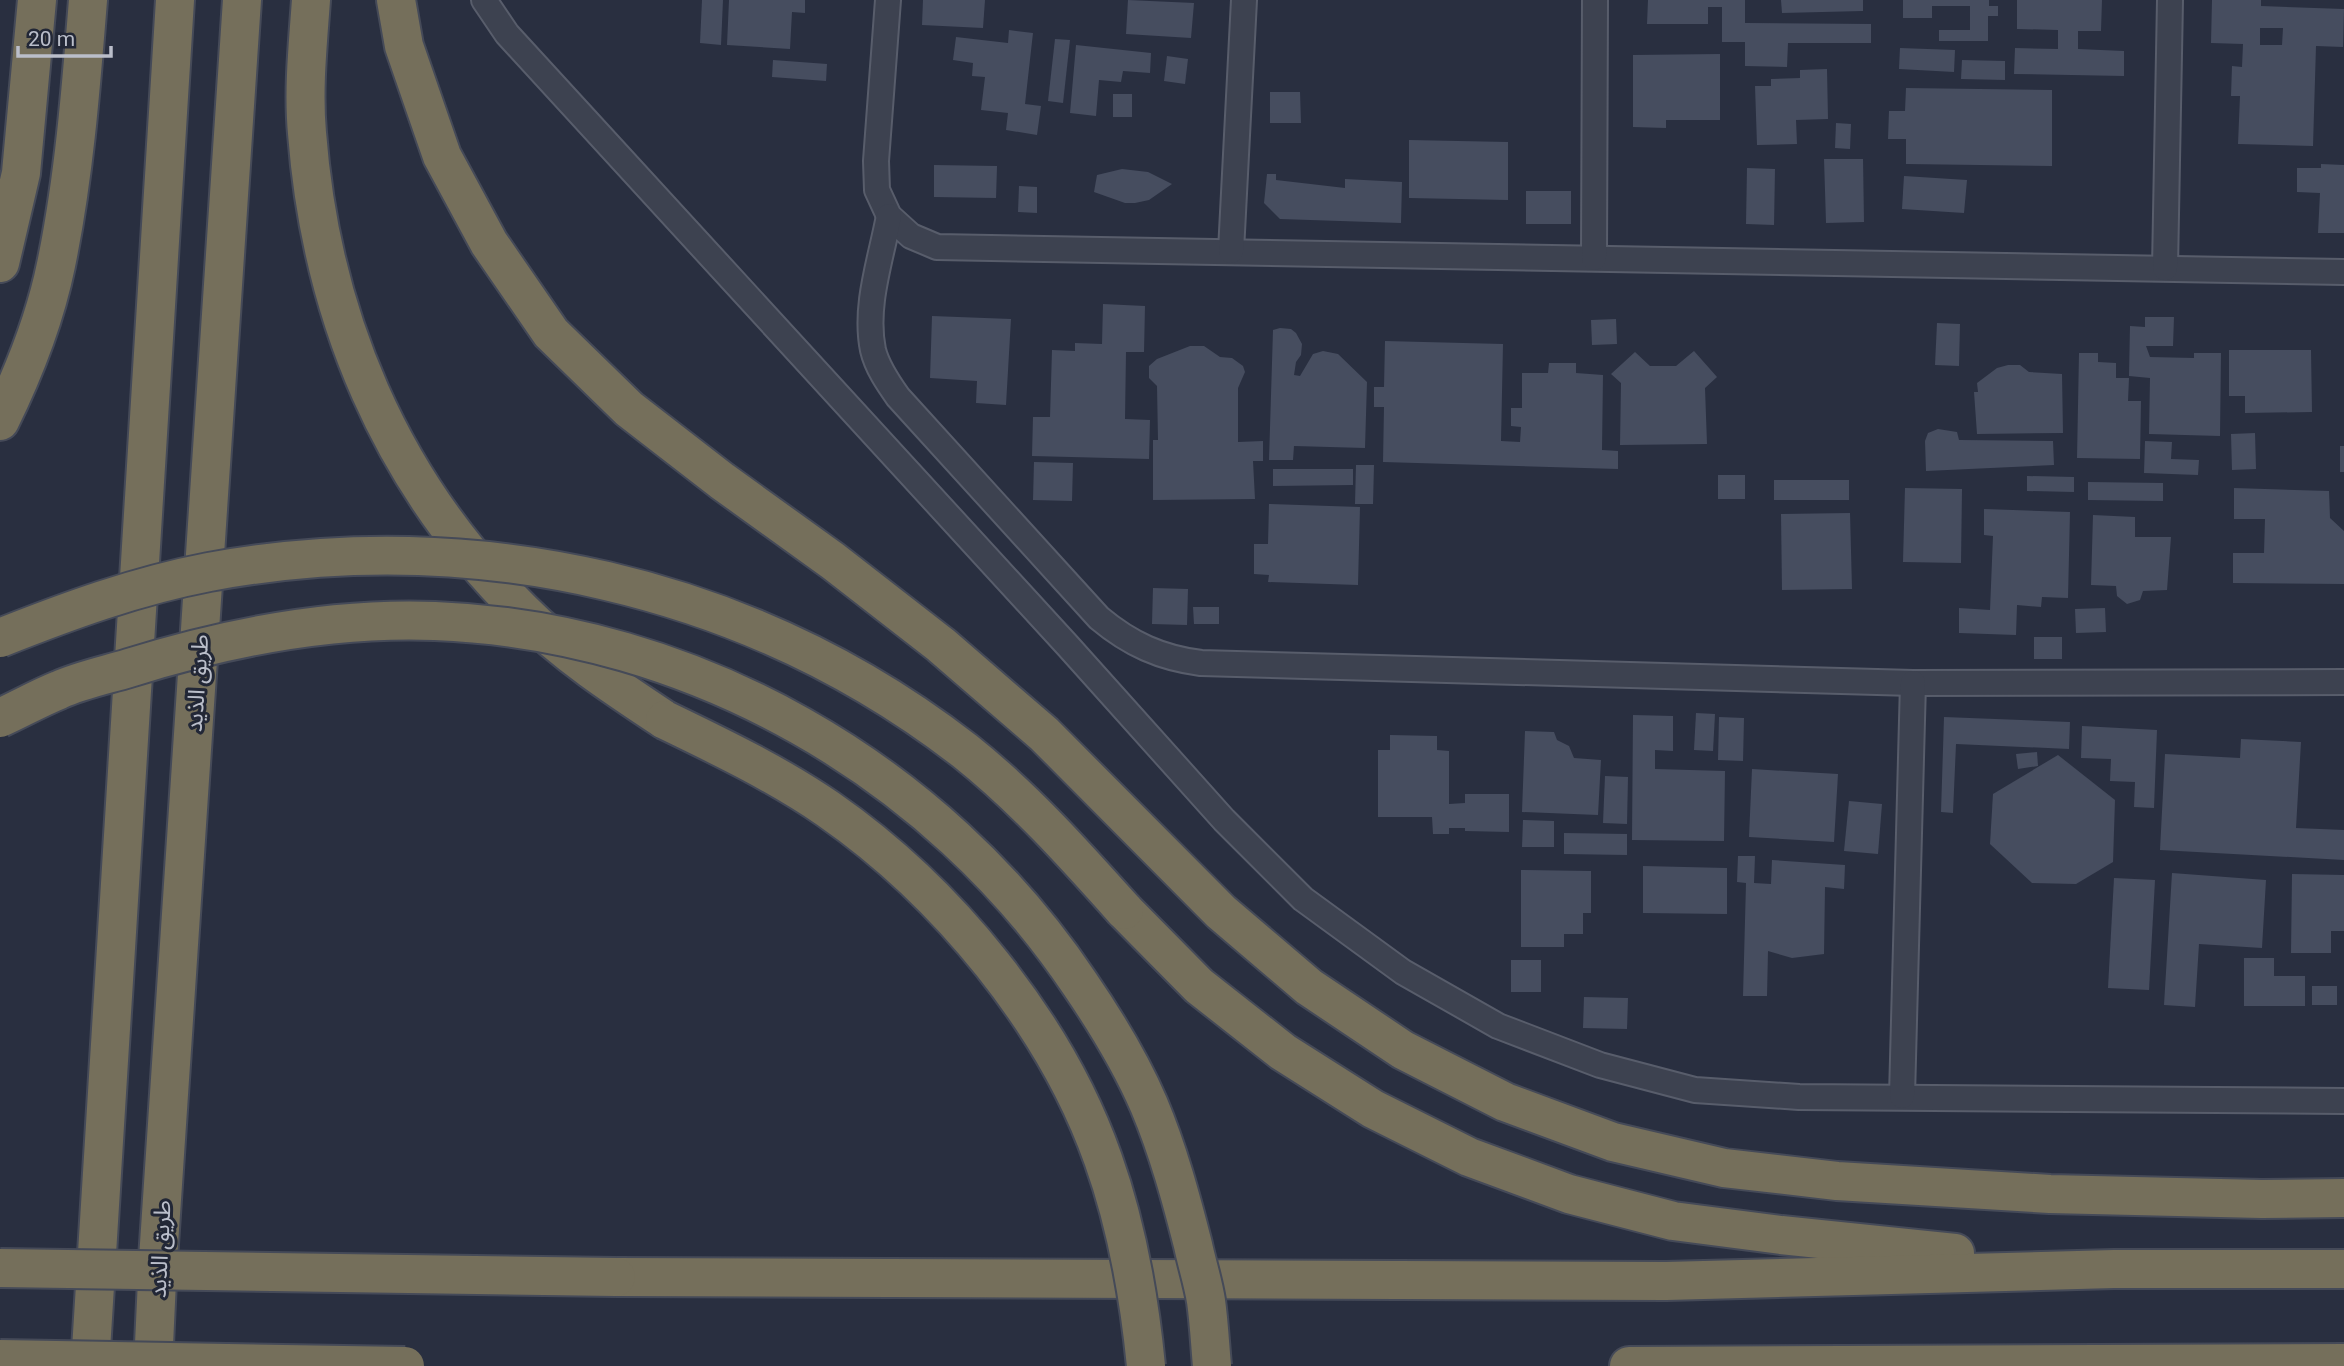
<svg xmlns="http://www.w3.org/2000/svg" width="2344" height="1366" font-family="Roboto,'Noto Sans Arabic',sans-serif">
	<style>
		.building { fill: #464d5f; fill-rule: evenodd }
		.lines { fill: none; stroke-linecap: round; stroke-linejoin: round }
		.street-casing { stroke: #585d6b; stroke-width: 28 }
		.highway-casing { stroke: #454a58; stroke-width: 42 }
		.street { stroke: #3d4250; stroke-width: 24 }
		.highway { stroke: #756f5b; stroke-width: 38 }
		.highway-bridge-casing { stroke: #454a58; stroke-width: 42; stroke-linecap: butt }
		.highway-bridge { stroke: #756f5b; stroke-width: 38 }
		.labels { text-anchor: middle; stroke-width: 6; stroke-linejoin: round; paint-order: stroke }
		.street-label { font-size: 23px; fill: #babeca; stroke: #222736 }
	</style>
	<rect width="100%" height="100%" fill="#292f40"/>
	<g class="building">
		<path d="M702 0H723L721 45 700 43Z"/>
		<path d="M729 0H805V13L792 12 790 49 727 45Z"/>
		<path d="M923 0H985L983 28 922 25Z"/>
		<path d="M1128 0 1194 3 1191 38 1126 34Z"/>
		<path d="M1648 0H1745V23L1871 24V43H1788L1787 67 1745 66V42H1722V7H1708V24H1647Z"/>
		<path d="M1781 0H1863V11L1782 13Z"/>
		<path d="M1903 0H1989V6H1998V16H1988V41H1939V30H1970V6H1932V18H1903Z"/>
		<path d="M2017 0H2102L2101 31H2078V49L2124 51V76L2014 74 2015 48 2058 49V30L2017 29Z"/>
		<path d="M2212 0H2261V6L2344 9 2343 47 2316 46 2313 146 2238 144 2240 96H2231L2232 66 2242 67 2243 44 2211 43ZM2260 28H2283L2282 45H2260Z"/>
		<path d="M1009 30 1033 33 1025 104 1041 106 1037 135 1006 130 1008 113 981 110 985 77 972 76 973 63 953 60 956 37 1008 43Z"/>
		<path d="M1055 39 1070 40 1063 103 1048 101Z"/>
		<path d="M1076 45 1151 53 1150 73 1123 71 1121 82 1099 80 1096 116 1070 113Z"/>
		<path d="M1900 48 1955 50 1954 72 1899 69Z"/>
		<path d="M1720 54V120H1666V128L1633 127V55Z"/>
		<path d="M1167 56 1188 59 1185 84 1164 81Z"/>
		<path d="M773 60 827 64 826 81 772 77Z"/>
		<path d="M1962 60 2005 61V80L1961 79Z"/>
		<path d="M1827 69 1828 119 1796 120 1797 144 1757 145 1755 86H1771V79L1800 78V70Z"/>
		<path d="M1906 88 2052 90V166L1906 164V139H1888L1889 111H1905Z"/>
		<path d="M1270 92H1300L1301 123H1270Z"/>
		<rect x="1113" y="94" width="19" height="23"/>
		<path d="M1836 123 1851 124 1850 149 1835 148Z"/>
		<path d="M1409 140 1508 142V200L1409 198Z"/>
		<path d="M1824 159H1863L1864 222 1826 223Z"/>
		<path d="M2321 164 2344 165V233H2318L2320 193 2297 192V168H2321Z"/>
		<path d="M934 165 997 166 996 198 934 197Z"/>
		<path d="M1747 168 1775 169 1774 225 1746 224Z"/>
		<path d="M1122 169 1148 172 1172 184 1149 200 1135 203H1125L1094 192 1097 175Z"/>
		<path d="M1267 174H1276V180L1345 188V179L1402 182 1401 223 1280 219 1264 203Z"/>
		<path d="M1904 176 1967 180 1964 213 1902 209Z"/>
		<path d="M1019 186 1037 187V213L1018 212Z"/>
		<rect x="1526" y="191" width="45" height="33"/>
		<path d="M1103 304 1145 306 1144 352H1126L1125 419 1150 420 1149 459 1032 456 1033 417H1050L1052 350 1075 351V343L1102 344Z"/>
		<path d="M932 316 1011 319 1006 405 976 403 977 381 930 378Z"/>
		<path d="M2145 317H2174L2173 346H2146L2150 357 2194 358V353H2221L2220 436 2149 434 2150 378 2129 376 2130 326 2145 327Z"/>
		<path d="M1616 319 1617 344 1592 345 1591 320Z"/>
		<path d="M1937 323 1960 324 1959 366 1935 365Z"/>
		<path d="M1280 328 1291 329 1296 333 1302 344 1301 355 1296 362 1294 375 1300 376 1313 354 1323 351 1338 354 1367 382 1365 448 1294 446 1293 460H1269L1273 330Z"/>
		<path d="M1385 341 1503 344 1501 441 1520 442 1521 427 1511 426V408H1522V373H1548L1549 363H1576V373L1603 375 1602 450 1618 451V469L1383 462 1384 407H1374V387H1384Z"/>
		<path d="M1190 346H1204L1220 357 1232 358 1243 366 1245 372 1238 388V442L1263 441V461H1253L1255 499 1153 500V440H1158L1157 386 1149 378V366L1157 359Z"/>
		<path d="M2229 350H2311L2312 412 2245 413V396H2229Z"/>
		<path d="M1694 351 1717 377 1705 388 1707 444 1620 445 1621 383 1611 374 1635 352 1650 366H1676Z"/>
		<path d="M2079 353H2098V362L2116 363V378H2129L2128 401H2141L2140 459 2077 458Z"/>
		<path d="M2008 365H2020L2029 372 2062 374 2063 433 1977 434 1974 392H1978L1977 383 1997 368Z"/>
		<path d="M1938 429 1957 432 1959 440 2053 441 2054 465 1926 471 1925 441 1928 433Z"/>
		<path d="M2255 433 2256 469 2232 470 2231 434Z"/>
		<path d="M2145 441 2172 442 2171 459 2199 460 2198 475 2144 473Z"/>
		<rect x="2340" y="446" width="4" height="26"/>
		<path d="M1034 462 1073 463 1072 501 1033 500Z"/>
		<path d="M1356 465H1374L1373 504H1355Z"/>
		<path d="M1273 469H1353V485L1273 486Z"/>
		<rect x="1718" y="475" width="27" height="24"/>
		<path d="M2027 476 2074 477V492L2027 491Z"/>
		<rect x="1774" y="480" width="75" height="20"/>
		<path d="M2088 482 2163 483V501L2088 500Z"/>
		<path d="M1905 488 1962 489 1961 563 1903 562Z"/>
		<path d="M2234 488 2329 491 2330 518 2344 531V584L2233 583V553H2264L2265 519H2234Z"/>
		<path d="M1269 504 1360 507 1358 585 1268 582 1269 575 1254 574V544H1268Z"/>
		<path d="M1984 509 2070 512 2068 598 2042 597 2041 607 2017 605 2016 635 1959 633V608L1990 610 1993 536 1984 535Z"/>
		<path d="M1850 513 1852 589 1782 590 1781 514Z"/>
		<path d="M2093 515 2135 517V537H2171L2167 590 2143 591 2140 600 2127 604 2117 596 2116 586 2091 585Z"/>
		<path d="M1153 588 1188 589 1187 625 1152 624Z"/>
		<path d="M1193 607H1219V624H1194Z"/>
		<path d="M2105 608 2106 632 2076 633 2075 609Z"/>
		<rect x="2034" y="637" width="28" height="22"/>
		<path d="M1696 713 1715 714 1713 751 1694 750Z"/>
		<path d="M1633 715 1673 716V751L1655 750V769L1725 771 1724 841 1632 840Z"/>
		<path d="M1719 717 1744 718 1743 761 1718 760Z"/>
		<path d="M1944 717 2070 722 2069 749 1956 744 1953 813 1941 812Z"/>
		<path d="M2082 726 2157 730 2154 808 2134 807 2135 782 2110 781 2111 759 2081 758Z"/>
		<path d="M1525 731 1554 732 1557 740 1569 746 1574 758 1601 760 1598 815 1522 812Z"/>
		<path d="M1390 735 1437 736V750L1449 751V804L1465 803V794H1509V832L1465 831V828H1449V834H1433L1432 817H1378V750H1390Z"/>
		<path d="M2241 739 2301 742 2296 828 2344 830V860L2160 850 2165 754 2240 758Z"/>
		<path d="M2037 752 2038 766 2018 769 2016 754Z"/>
		<path d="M2058 755 2115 800 2113 862 2076 884 2032 883 1990 844 1993 794Z"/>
		<path d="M1752 769 1838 774 1834 842 1749 837Z"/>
		<path d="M1605 776 1628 777 1627 824 1603 823Z"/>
		<path d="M1849 801 1882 804 1878 854 1844 851Z"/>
		<path d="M1523 820 1554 821V847H1522Z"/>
		<path d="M1564 833 1627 834V855L1564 854Z"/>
		<path d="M1738 856H1755L1754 883 1771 884 1772 860 1845 865 1844 889 1825 887 1824 954 1792 958 1768 951 1767 996H1743L1746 883 1737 882Z"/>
		<path d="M1643 866 1727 868V914L1643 913Z"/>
		<path d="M1521 870 1591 871V913H1583V934H1564V947H1521Z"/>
		<path d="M2172 873 2266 880 2262 948 2199 944 2195 1007 2164 1005Z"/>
		<path d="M2292 874 2344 875V931H2331V953H2291Z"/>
		<path d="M2114 878 2155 880 2149 990 2108 988Z"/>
		<path d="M2244 958H2274V976H2305V1006H2244Z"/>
		<rect x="1511" y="960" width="30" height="32"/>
		<rect x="2312" y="986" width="25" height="19"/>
		<path d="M1584 997 1628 998 1627 1029 1583 1028Z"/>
	</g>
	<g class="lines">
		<g class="street-casing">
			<g id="street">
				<path d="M484 0 507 34 1068 646 1224 820 1303 899 1403 972 1498 1026 1600 1065 1695 1090 1799 1097 2344 1101"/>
				<path d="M888 0 876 161 877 190 889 216 911 236 937 247 2344 272"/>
				<path d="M889 216C881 259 864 306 873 350 877 367 888 383 898 397L1099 618C1130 644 1161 658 1201 663L1913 683 2344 682"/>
				<path d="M1231 251 1244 0"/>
				<path d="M1594 258 1595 0"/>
				<path d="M2165 268 2170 0"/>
				<path d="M1902 1096 1913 683"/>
			</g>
		</g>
		<g class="highway-casing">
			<g id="highway">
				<path d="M311 0C308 43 303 89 307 133 321 316 390 481 522 611 565 654 615 687 665 720"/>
				<path d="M396 0 404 46 442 156 489 243 551 333 629 409 722 481 833 561 941 645 1044 734 1221 912 1309 987 1403 1050 1505 1102 1613 1142 1724 1168 1837 1181 2050 1194 2262 1199 2344 1198"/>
				<path d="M0 263 21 173 37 0"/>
				<path d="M0 421C24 372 45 319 56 265 74 178 81 88 88 0"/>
				<path d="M1124 910 1199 986 1283 1052 1373 1109 1469 1157 1569 1194 1673 1221 1781 1235 1955 1253"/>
				<path d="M616 1277 1666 1281 2114 1269H2344"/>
				<path d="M90 1366 175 0"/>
				<path d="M153 1366 158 1259 242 0"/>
				<path d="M1629 1366 2344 1363"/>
			</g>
		</g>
		<use href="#street" class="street"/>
		<use href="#highway" class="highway"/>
		<g class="highway-bridge-casing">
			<g id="highway-bridge">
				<path d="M0 638C68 611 136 586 209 572 474 523 751 585 965 751 1024 798 1074 854 1124 910"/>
				<path d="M0 718C20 709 39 698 59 690 81 680 106 675 129 668 228 637 331 617 435 621 693 631 937 770 1080 984 1106 1022 1131 1063 1149 1105 1168 1150 1181 1198 1193 1245 1197 1264 1203 1282 1206 1301 1209 1322 1210 1344 1212 1366"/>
				<path d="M665 720C721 747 777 774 828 809 946 891 1055 1023 1103 1159 1127 1226 1139 1295 1146 1366"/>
				<path d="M0 1268 616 1277"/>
				<path d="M0 1359 405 1366"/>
			</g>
		</g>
		<use href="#highway-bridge" class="highway-bridge"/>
	</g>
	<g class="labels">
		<g class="street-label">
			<text transform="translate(197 683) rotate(-86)" y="8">طريق الذيد</text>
			<text transform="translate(160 1249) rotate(-87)" y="8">طريق الذيد</text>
		</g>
	</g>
	<path d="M18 46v10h93v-10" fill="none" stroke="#babeca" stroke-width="3.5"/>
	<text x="28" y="46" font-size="21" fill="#babeca" stroke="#222736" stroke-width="5" paint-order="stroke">20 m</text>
</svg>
